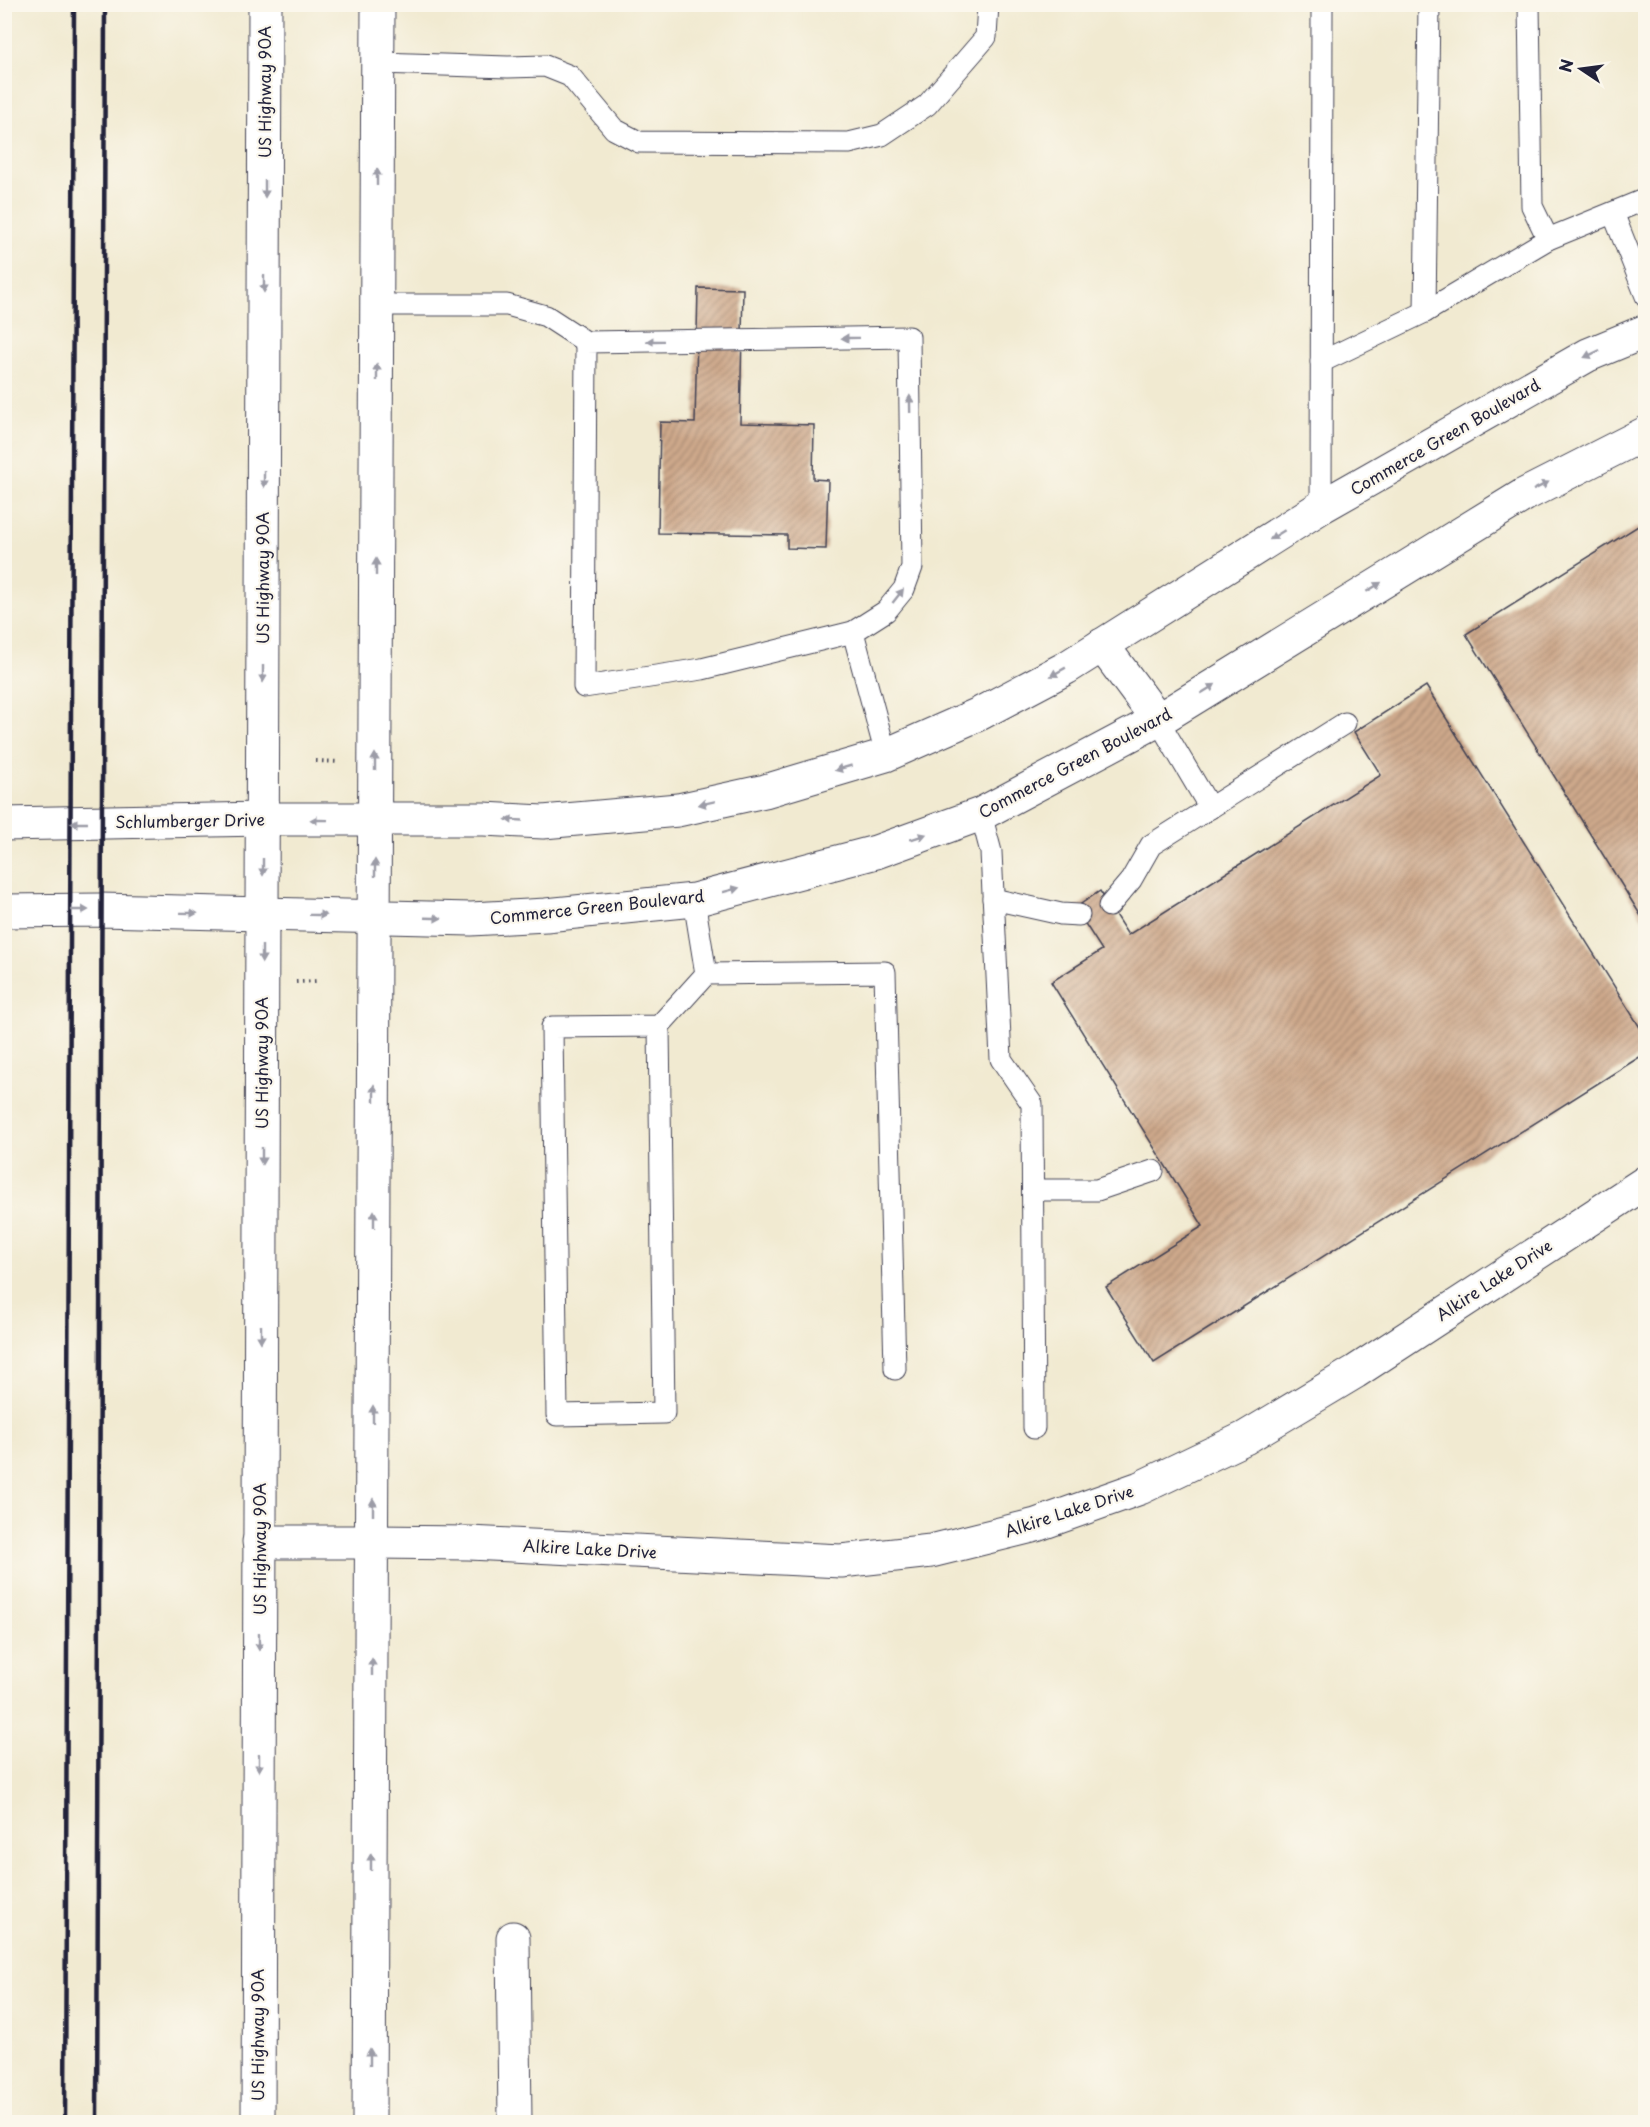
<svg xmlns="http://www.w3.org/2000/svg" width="1650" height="2127" font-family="'Playpen Sans',sans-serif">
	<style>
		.building { fill: url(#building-hatch) }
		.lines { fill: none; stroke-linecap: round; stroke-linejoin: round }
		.lane-casing { stroke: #414052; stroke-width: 23 }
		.street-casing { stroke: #414052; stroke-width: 35 }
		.secondary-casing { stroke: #414052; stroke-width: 35 }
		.primary-casing { stroke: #414052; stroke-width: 35 }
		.path { stroke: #414052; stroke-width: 4; stroke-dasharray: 1.5 4.5; stroke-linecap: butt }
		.lane { stroke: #fff; stroke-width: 21 }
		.street { stroke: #fff; stroke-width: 33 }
		.secondary { stroke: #fff; stroke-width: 33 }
		.primary { stroke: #fff; stroke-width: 33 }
		.rail { stroke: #22223b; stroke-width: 4.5 }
		.oneway { fill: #9c9ca7 }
		.labels { text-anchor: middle; stroke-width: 4.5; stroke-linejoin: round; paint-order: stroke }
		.street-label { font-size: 16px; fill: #22223b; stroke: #fbf7ec }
	</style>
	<defs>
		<pattern id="building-hatch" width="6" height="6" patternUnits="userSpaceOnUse" patternTransform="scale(1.5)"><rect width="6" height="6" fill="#cea98b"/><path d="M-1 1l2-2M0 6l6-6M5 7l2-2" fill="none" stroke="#a78973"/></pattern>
	</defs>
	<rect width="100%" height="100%" fill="#fbf7ec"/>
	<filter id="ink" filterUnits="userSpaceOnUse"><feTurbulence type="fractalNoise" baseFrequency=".0167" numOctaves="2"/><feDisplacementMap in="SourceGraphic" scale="12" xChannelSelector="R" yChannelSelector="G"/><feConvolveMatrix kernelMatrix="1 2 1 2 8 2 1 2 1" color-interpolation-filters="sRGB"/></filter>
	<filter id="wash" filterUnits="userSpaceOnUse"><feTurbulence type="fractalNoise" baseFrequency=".008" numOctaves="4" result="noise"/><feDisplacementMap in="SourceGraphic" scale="24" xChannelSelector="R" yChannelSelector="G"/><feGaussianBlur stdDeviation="1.35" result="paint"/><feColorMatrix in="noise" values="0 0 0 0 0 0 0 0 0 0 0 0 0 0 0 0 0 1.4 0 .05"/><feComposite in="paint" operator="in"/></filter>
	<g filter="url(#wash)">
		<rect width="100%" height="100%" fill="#f1ead1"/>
		<g id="blocks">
			<g class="building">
				<path d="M698 288 743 289 740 423 814 425 813 479 828 480 826 549 787 548V535L658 533 660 422 695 423Z"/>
				<path d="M1638 526 1646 538V924L1466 634Z"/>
				<path d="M1426 686 1646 1037V1053L1154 1363 1106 1287 1203 1226 1051 982 1102 950 1075 908 1100 891 1128 935 1381 775 1354 732Z"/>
			</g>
		</g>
	</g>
	<g filter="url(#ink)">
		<use href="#blocks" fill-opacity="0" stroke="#414052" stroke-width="1.5"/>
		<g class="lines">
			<g class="lane-casing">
				<g id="lane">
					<path d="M1529 4 1532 206 1548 239"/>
					<path d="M378 63 508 67 545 66 570 76 614 129 639 142 849 143 882 135 927 105 986 37 988 4"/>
					<path d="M1613 213 1646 296"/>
					<path d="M377 305H507L546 316 586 342 909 337 912 567 904 589 886 611 853 632 702 669 584 687 586 342"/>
					<path d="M1425 312 1429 4"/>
					<path d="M1321 362 1425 312 1548 239 1646 199"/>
					<path d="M1321 507 1322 4"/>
					<path d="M853 632 886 755"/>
					<path d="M1158 720 1210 808"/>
					<path d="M981 814 991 852 1001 1059 1032 1104 1034 1428"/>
					<path d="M993 899 1061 914 1079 915"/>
					<path d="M1109 906 1131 880 1151 845 1345 723"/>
					<path d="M706 974 885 972 895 1369"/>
					<path d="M659 1026 552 1027 557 1415 664 1413 659 1026 706 974 694 900"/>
					<path d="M1033 1190H1097L1153 1171"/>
				</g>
			</g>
			<g class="street-casing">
				<g id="street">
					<path d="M1102 645 1158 720"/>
					<path d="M4 824 263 819"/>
					<path d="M4 911 100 910 262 914"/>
					<path d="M373 1542 469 1543 841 1561 931 1551 1036 1525 1140 1488 1245 1438 1355 1372 1646 1182"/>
					<path d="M513 1938 515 2122"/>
				</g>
			</g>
			<g class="secondary-casing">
				<g id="secondary">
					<path d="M263 819H484L543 822 678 810 765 791 886 755 979 714 1066 668 1321 507 1588 355 1646 331"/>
					<path d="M262 914 471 919 546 915 694 900 876 852 981 814 1158 720 1524 495 1646 433"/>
				</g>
			</g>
			<g class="primary-casing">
				<g id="primary">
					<path d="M259 1542H373"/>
					<path d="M258 2122 265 4"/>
					<path d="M369 2122 378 4"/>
				</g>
			</g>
			<g class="path">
				<path d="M316 761 339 762"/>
				<path d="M296 982 317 981"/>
			</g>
			<use href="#lane" class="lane"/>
			<use href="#street" class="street"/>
			<use href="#secondary" class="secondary"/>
			<use href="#primary" class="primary"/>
			<g class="rail">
				<path d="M65 2122 74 4"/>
				<path d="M97 2122 105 4"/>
			</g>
		</g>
		<defs><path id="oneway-solid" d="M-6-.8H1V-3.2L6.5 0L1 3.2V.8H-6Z" transform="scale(1.5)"/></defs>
		<g class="oneway">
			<use href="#oneway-solid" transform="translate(377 177) rotate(-90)"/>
			<use href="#oneway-solid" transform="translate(265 189) rotate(90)"/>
			<use href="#oneway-solid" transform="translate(264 284) rotate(90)"/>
			<use href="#oneway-solid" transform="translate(850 338) rotate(179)"/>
			<use href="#oneway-solid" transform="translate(655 341) rotate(179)"/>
			<use href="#oneway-solid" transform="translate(1592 354) rotate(155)"/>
			<use href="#oneway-solid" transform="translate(377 372) rotate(-90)"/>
			<use href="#oneway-solid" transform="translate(910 404) rotate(-91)"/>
			<use href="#oneway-solid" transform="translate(264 479) rotate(90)"/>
			<use href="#oneway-solid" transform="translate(1541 486) rotate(-27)"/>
			<use href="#oneway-solid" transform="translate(1277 535) rotate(148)"/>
			<use href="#oneway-solid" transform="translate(376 567) rotate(-90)"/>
			<use href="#oneway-solid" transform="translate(1374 587) rotate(-32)"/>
			<use href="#oneway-solid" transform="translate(898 596) rotate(-52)"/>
			<use href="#oneway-solid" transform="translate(1058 672) rotate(151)"/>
			<use href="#oneway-solid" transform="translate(263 674) rotate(90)"/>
			<use href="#oneway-solid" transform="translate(1208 689) rotate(-32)"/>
			<use href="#oneway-solid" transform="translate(375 762) rotate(-90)"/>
			<use href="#oneway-solid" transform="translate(843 768) rotate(164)"/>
			<use href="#oneway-solid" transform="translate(707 803) rotate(168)"/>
			<use href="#oneway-solid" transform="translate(319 820) rotate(-179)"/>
			<use href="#oneway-solid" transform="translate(514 820) rotate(-177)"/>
			<use href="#oneway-solid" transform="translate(79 823) rotate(-180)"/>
			<use href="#oneway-solid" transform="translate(918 837) rotate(-19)"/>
			<use href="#oneway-solid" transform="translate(263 867) rotate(90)"/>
			<use href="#oneway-solid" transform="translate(375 868) rotate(-90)"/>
			<use href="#oneway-solid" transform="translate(731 890) rotate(-15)"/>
			<use href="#oneway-solid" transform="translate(80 910)"/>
			<use href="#oneway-solid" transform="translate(189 913) rotate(1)"/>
			<use href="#oneway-solid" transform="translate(318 915) rotate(1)"/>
			<use href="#oneway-solid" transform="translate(433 918) rotate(2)"/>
			<use href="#oneway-solid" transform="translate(262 954) rotate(90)"/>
			<use href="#oneway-solid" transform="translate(374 1093) rotate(-90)"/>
			<use href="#oneway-solid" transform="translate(262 1156) rotate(90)"/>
			<use href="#oneway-solid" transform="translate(374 1219) rotate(-90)"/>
			<use href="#oneway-solid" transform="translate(261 1334) rotate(90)"/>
			<use href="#oneway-solid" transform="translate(373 1414) rotate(-90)"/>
			<use href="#oneway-solid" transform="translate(373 1507) rotate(-90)"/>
			<use href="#oneway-solid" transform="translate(259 1642) rotate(90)"/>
			<use href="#oneway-solid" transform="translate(372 1667) rotate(-90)"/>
			<use href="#oneway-solid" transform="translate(259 1763) rotate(90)"/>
			<use href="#oneway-solid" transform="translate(371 1862) rotate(-90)"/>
			<use href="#oneway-solid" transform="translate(370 2057) rotate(-90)"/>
		</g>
	</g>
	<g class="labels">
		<g class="street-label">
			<text transform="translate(265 92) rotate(-90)" y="6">US Highway 90A</text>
			<text transform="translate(1445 437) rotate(-30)" y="6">Commerce Green Boulevard</text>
			<text transform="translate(263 578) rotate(-90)" y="6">US Highway 90A</text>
			<text transform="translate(1075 763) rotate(-28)" y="6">Commerce Green Boulevard</text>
			<text transform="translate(190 821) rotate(-1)" y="6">Schlumberger Drive</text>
			<text transform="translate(597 907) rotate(-6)" y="6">Commerce Green Boulevard</text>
			<text transform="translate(262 1063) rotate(-90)" y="6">US Highway 90A</text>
			<text transform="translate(1494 1280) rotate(-33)" y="6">Alkire Lake Drive</text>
			<text transform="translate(1069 1511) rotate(-18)" y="6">Alkire Lake Drive</text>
			<text transform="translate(260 1549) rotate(-90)" y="6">US Highway 90A</text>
			<text transform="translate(590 1549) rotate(3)" y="6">Alkire Lake Drive</text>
			<text transform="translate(258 2035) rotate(-90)" y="6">US Highway 90A</text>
		</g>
	</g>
	<rect width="1650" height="2127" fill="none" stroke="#fbf7ec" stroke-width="24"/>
	<g transform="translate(1581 69) rotate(283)" stroke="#fbf7ec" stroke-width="4.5" paint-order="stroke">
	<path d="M0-4.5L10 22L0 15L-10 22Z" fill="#22223b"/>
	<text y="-9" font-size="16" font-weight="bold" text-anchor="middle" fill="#22223b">N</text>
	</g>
</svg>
